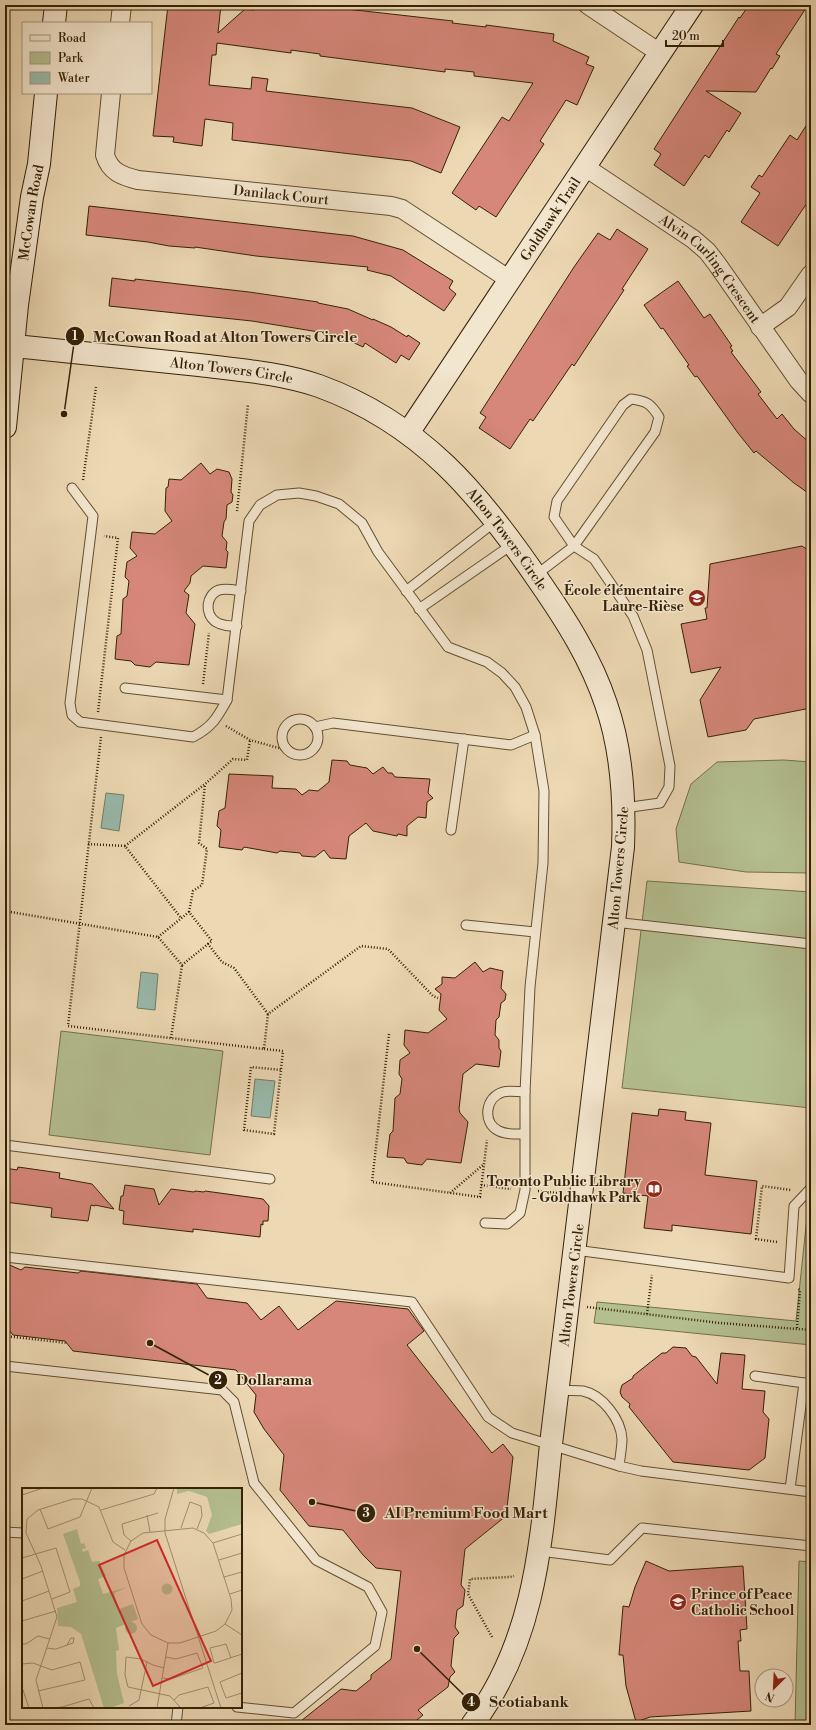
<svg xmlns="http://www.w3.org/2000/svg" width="816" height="1730" font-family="'Libre Bodoni',serif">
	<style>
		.green { fill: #b4bf90; stroke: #74704b }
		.water { fill: #99baac; stroke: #717d6a }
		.building { fill: #d6877a; stroke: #342106 }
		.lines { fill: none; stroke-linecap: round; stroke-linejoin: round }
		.lane-casing { stroke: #624f31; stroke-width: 11 }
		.street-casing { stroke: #624f31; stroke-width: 20 }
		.secondary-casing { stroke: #342106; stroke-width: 24 }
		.path { stroke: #342106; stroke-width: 2.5; stroke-dasharray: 1 2; stroke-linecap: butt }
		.lane { stroke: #f3e6ce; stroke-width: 9 }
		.street { stroke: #f3e6ce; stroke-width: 18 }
		.secondary { stroke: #f3e6ce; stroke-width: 22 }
		.labels { text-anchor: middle; stroke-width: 3; stroke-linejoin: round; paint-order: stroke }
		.street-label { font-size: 14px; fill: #342106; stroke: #f3e6ce }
		.poi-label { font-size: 14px; font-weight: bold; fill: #342106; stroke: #f3e6ce; text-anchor: end }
		.inset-road { fill: none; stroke: #a28f6e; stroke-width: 1 }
		.view { fill: #d62828; fill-opacity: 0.15; stroke: #d62828; stroke-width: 2 }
		.inset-edge { fill: none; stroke: #342106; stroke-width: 2 }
		.leader { fill: none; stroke: #342106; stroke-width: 1.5 }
		.callout-dot { fill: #342106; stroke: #f3e6ce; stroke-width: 1.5 }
		.mark-label { font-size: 12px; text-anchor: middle; font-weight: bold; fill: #fff }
		.callout-label { font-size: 15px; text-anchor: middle; font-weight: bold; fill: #342106; stroke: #f3e6ce; stroke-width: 3; stroke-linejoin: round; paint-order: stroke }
	</style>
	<rect width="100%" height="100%" fill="#ecd8b3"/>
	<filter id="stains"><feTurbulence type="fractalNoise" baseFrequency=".005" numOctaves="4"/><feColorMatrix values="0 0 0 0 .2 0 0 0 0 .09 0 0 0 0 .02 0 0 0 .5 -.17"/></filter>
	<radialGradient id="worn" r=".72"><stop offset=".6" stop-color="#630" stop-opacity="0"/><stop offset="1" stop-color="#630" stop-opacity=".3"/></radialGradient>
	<g class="green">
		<path d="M784 760 811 762V873L746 872 679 862 676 829 691 784 717 762Z"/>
		<path d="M647 881 811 892V1108L622 1088Z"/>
		<path d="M61 1031 223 1051 210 1155 49 1135Z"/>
		<path d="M811 1179V1345L594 1323 597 1302 796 1321Z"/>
		<path d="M799 1561 811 1562V1725H795Z"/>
	</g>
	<g class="water">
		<path d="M106 793 124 795 119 831 101 828Z"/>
		<path d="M141 972 158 974 155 1010 137 1008Z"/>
		<path d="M255 1079 275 1081 270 1118 251 1116Z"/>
	</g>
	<g class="building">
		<path d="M168 5H221L218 33 245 9 254 10 255 5H311L453 21 452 23 486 27V25L554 34 553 41 589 57 586 64 594 67 577 105 566 100 540 141 544 144 496 217 479 206 476 210 452 193 502 117 509 121 533 83 474 76V72L445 69V72L320 56V54L291 50V53L217 43 216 55H212L209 85 251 89 252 77 268 79 266 91 412 108 460 127 441 173 411 161 232 140 233 123 205 119 202 146 173 142 174 137 153 136Z"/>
		<path d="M749 5H808L776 54 780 56 772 69 771 68 756 92 706 91 741 113 729 132 727 130 709 158 705 155 684 186 654 165 661 154 654 149 739 17 740 18Z"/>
		<path d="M811 118V197L778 246 741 222 760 193 751 187 759 175 762 177 790 135 797 140Z"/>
		<path d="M89 206 353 236 403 250 453 281 449 288 456 294 444 311 391 276 367 270 368 267 256 256 195 247V248L169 246 148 242 86 235Z"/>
		<path d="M617 229 648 249 622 289 624 290 574 366 572 364 533 421 530 419 510 449 479 428 486 417 480 413 574 267 598 233 610 240Z"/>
		<path d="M112 278 135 281V279L249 292 318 302V303L348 309 373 320V319L391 327 407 337 408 335 420 343 409 360 401 355 396 363 365 343 363 347 337 335 252 321 109 306Z"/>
		<path d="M678 281 704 318 710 314 732 346 730 347 733 351 731 352 761 392 758 394 777 419 782 414 794 429 811 444V495L794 483 756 451 754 453 738 433 697 376 695 377 687 366 689 365 663 328 661 329 644 305Z"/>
		<path d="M201 463 210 474 217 469 229 472 232 479 231 492 233 495 232 502 227 505 226 519 224 522 222 536 227 542 226 550 228 552 226 568 203 566 191 576 190 583 184 591 189 595 186 613 195 624 189 665 156 662 150 667 135 665 131 661 115 659 117 636 121 634 123 599 127 596 129 581 125 577 127 562 137 556 130 548 132 532 155 534 172 521 165 511 166 488 168 487 169 479 181 480Z"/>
		<path d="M802 546 811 552V708L754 719 746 730 708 737 700 700 721 667 691 673 681 624 707 619 705 608H707L710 564Z"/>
		<path d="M332 760 347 761 350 765 367 768 373 774 383 767 388 773H392L395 777 430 779 428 793 433 798 427 802 426 818 418 817 407 826V836L398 834 397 836 373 831 366 823 349 836 346 859 330 858 324 850 315 857 302 856 300 853 280 851 277 853 244 847 242 850 219 847 221 830 217 826 219 811 225 808 229 774 273 776 272 788 296 789 302 795 309 790 318 791 329 782Z"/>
		<path d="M475 962 483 972 490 968 503 971 501 988 506 994 505 1000 501 1003 499 1017 496 1020 495 1035 499 1040V1048L501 1051 499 1067 476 1064 463 1074 459 1109 460 1113 468 1122 461 1163 427 1159 422 1165 407 1163 404 1158 387 1157 390 1134 393 1131 395 1098 400 1094 402 1079 399 1074 400 1060 410 1053 404 1045 405 1030 428 1033 447 1019 439 1010 441 994 435 989 442 984V977L455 978Z"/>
		<path d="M659 1109 686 1112 685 1120 711 1123 705 1175 757 1181 751 1234 672 1225V1231L644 1228 648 1196 623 1193 632 1113 658 1116Z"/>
		<path d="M18 1167 60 1173 59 1178 92 1184 114 1209 95 1205V1206L91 1205 88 1221 51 1217 52 1208 5 1202V1168L17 1170Z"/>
		<path d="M125 1185 154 1189 159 1205 171 1189 194 1192 195 1191 204 1192 205 1191 263 1199 269 1206 268 1221H263V1225L261 1224 260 1237 193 1229V1232L123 1224 124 1211 119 1210 121 1196H123Z"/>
		<path d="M5 1263 21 1270 25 1267 78 1273 81 1271 197 1284 207 1298 247 1303 261 1320 279 1306 298 1330 336 1301 408 1309 424 1331 407 1345 492 1453 503 1444 513 1457 506 1516 465 1549 461 1585 465 1590 463 1606 457 1610 455 1627 459 1633 454 1638 451 1666 455 1672 450 1677 448 1687 418 1710 423 1715 411 1725H296L341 1689 356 1691 371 1679V1675L391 1659 401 1571 376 1568 363 1555 343 1530 309 1526 280 1490 284 1455 264 1429 254 1412 256 1395 236 1370 73 1351 65 1341 13 1335 5 1325Z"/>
		<path d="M673 1347 686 1348 692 1356 696 1357 717 1384 721 1353 745 1355 742 1389 765 1391 763 1412 769 1419 765 1458 749 1470 673 1462 629 1407 630 1404 622 1397 620 1392 622 1385 633 1378V1376L662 1353H666Z"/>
		<path d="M646 1561 669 1571 743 1566 747 1629 740 1630 741 1641H738L740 1671H749L751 1711 650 1717 636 1722 626 1686 623 1655H619L623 1606 629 1607 635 1587Z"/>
	</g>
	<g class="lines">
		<g class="lane-casing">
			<g id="lane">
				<path d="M72 488 93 516 70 703 72 715 80 722 193 737C212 727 217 718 227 700L249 521 260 505 277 495 299 493 316 496 339 504 362 523 378 552 448 647 487 662 502 673 515 687 526 707 535 735 544 791 543 863 530 987 525 1092V1190L520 1213 507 1224 485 1223"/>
				<path d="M536 575 574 546 655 432 659 417C651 404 647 401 631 399L623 405 557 501 554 517 574 546 594 559 633 616 647 650 670 766 669 787 660 803 624 808"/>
				<path d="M406 591 496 521"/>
				<path d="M419 609 513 544"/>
				<path d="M237 626C230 626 222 626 216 622 204 614 206 595 219 590 226 588 235 590 241 591"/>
				<path d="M125 688 227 700"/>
				<circle cx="300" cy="737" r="18"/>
				<path d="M315 727 333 723 511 745 535 735"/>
				<path d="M451 830 464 739"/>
				<path d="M614 922 811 944"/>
				<path d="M466 925 535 932"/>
				<path d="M524 1134C516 1134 507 1135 499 1131 482 1123 485 1097 503 1092 509 1090 518 1092 525 1092"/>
				<path d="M5 1145 270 1179"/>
				<path d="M575 1250 789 1278 794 1206 811 1188"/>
				<path d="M5 1257 412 1302 488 1417 512 1433 619 1466 641 1471 811 1492"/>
				<path d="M5 1366 222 1390 234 1402 254 1483 316 1560 368 1587 382 1612 375 1646 294 1713 237 1707"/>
				<path d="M755 1376 811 1384"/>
				<path d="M558 1390C566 1391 575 1390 583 1391 602 1395 621 1419 622 1439 622 1447 620 1457 619 1466"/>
				<path d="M790 1489 804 1383"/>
				<path d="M5 1532 23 1533"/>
				<path d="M540 1551 610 1560 642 1528 811 1546"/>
				<path d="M176 1725 178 1707"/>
			</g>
		</g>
		<g class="street-casing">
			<g id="street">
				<path d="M588 5 660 53"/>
				<path d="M120 23 122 5"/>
				<path id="s1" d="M111 93 105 155C110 172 122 176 138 180L391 206 402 209 510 280"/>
				<path id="s2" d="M585 167 693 239 707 251 717 264 799 381 811 394"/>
				<path d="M760 327 788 307 811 274"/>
			</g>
		</g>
		<g class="secondary-casing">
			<g id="secondary">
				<path d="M54 23 56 5"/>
				<path id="s3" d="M5 345C70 352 134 358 199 365 239 370 281 373 319 386 421 423 480 494 539 581 566 620 591 659 606 704 622 750 625 798 623 847L551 1444C541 1544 535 1642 472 1725"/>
				<path id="s4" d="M5 427 17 305 32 197 39 164 46 93"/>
				<path id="s5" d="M408 433 692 5"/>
			</g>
		</g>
		<g class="path">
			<path d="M83 480 96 387"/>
			<path d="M237 511 248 404"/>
			<path d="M203 684 209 633"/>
			<path d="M98 712 118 538 104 536"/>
			<path d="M226 726 250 740 286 750"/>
			<path d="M101 737 68 1026 264 1049 268 1014"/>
			<path d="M88 844 125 846 181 918"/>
			<path d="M125 846 205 784 233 759 247 760 250 740"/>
			<path d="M5 911 158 937 182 965 208 944 222 962 234 968 268 1014 361 946 388 949 433 996 438 998"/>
			<path d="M189 912 193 891 202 885 207 849 199 843 205 784"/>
			<path d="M158 937 189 912 212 941 208 944"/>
			<path d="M389 1034 372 1182 480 1197 487 1140"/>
			<path d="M171 1038 182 965"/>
			<path d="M264 1049 283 1051 274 1134 244 1130 251 1067 281 1070"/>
			<path d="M481 1185 511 1189"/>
			<path d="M538 1191 557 1193"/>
			<path d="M450 1193 484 1164"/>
			<path d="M777 1242 756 1239 762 1186 791 1190"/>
			<path d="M587 1307 720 1323 811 1330"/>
			<path d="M647 1314 652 1275"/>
			<path d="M797 1328 800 1290 797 1288"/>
			<path d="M5 1336 67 1343"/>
			<path d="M492 1637 468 1594 470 1579 510 1577 514 1576"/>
		</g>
		<use href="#lane" class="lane"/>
		<use href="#street" class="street"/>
		<use href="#secondary" class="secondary"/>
	</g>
	<defs>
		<g id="school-disc" transform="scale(0.9)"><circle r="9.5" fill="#8f2418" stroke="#f3e6ce"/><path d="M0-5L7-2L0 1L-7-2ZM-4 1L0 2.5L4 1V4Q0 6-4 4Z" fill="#fff"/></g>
		<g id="library-disc" transform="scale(0.9)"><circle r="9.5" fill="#8f2418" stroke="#f3e6ce"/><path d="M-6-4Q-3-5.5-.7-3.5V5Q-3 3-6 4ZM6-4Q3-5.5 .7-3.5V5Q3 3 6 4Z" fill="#fff"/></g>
	</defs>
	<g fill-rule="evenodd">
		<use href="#school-disc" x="697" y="598"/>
		<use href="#library-disc" x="654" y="1189"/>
		<use href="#school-disc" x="678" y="1602"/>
	</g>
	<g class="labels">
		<g class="street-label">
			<text dy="5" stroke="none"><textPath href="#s1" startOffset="250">Danilack Court</textPath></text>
			<text dy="5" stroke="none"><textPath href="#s4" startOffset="216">McCowan Road</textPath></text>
			<text dy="5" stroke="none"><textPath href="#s5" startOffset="257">Goldhawk Trail</textPath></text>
			<text dy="5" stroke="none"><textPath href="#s2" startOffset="163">Alvin Curling Crescent</textPath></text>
			<text dy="5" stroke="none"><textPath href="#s3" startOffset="228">Alton Towers Circle</textPath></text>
			<text dy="5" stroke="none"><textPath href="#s3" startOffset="564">Alton Towers Circle</textPath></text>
			<text transform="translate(618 868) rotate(-85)" y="5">Alton Towers Circle</text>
			<text transform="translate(571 1285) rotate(-83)" y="5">Alton Towers Circle</text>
		</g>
		<g class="poi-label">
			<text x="684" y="595">École élémentaire<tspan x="684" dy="16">Laure-Rièse</tspan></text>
			<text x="641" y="1186">Toronto Public Library<tspan x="641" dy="16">- Goldhawk Park</tspan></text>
			<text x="691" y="1599" text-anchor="start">Prince of Peace<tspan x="691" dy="16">Catholic School</tspan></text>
		</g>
	</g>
	<g transform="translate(22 1488)">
		<rect width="220" height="220" fill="#ecd8b3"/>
		<path d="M155 0H220V36L187 46 184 43 190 27 185 9 167 3 155 6ZM55 41 59 56 62 55 64 60 60 61 61 64 66 62 70 74 77 73 84 88 76 91 81 106 106 99 92 105 97 121 111 116 116 131 94 140 97 162 94 163 95 186 102 215 88 220H82L59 146 49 139 36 138 35 120 55 114 51 101 58 98V94L41 46ZM139.5 101a5.5 5.5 0 1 1 11 0a5.5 5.5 0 1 1-11 0ZM103 140a6 6 0 1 1 12 0a6 6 0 1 1-12 0Z" fill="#b4bf90"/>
		<path class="inset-road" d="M152 0 143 31V45L199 220M0 7 21 0M18 21 26 41 58 29 70 0M79 22 132 6 135 0M125 27 128 44M159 40 168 14 179 18 180 28 175 41M171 40 182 45 191 55 209 111 210 122 203 136 194 143 158 155H146L129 147 120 136 102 80V67L109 53 121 45ZM109 53 102 47 100 36 136 25M191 55 220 46M0 70 34 60 48 104 30 111M197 72 220 65M202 89 220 84M0 91 21 83M208 106 220 102M0 113 27 103M0 133 34 123M203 136 220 147M0 156H4L16 148 28 151M25 160 32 161H34L51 155 52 150H49L45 157M209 170 204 156 188 160 192 175H193L220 166M0 176 11 175 30 182 58 174 63 192 16 203M142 180 131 177 119 171 104 169 103 187 106 199 148 208 159 220M220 185 198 194 204 210 220 205M141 190 149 191 181 180 175 165 154 171 144 169M0 199 7 220M152 212 157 207 186 199 192 215 178 220M107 218 117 212 125 174M21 220 14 192 35 129 19 78 4 45 5 31 16 22 51 11H60L77 19 91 54 103 62M27 220 40 219 67 211 72 220M135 220 146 155"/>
		<path class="view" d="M135 52 189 173 131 198 77 77Z"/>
		<rect width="220" height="220" class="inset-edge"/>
	</g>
	<path class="leader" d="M64 414L75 336M150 1343L218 1380M312 1502L366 1513M417 1649L471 1702"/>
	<g class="callout-dot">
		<circle cx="64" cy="414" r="4"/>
		<circle cx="150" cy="1343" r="4"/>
		<circle cx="312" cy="1502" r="4"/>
		<circle cx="417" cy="1649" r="4"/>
		<circle cx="75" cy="336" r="10"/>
		<circle cx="218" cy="1380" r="10"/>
		<circle cx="366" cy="1513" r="10"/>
		<circle cx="471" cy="1702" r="10"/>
	</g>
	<g class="mark-label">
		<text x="75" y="340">1</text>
		<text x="218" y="1384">2</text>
		<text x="366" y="1517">3</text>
		<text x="471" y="1706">4</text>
	</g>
	<g class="callout-label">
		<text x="225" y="342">McCowan Road at Alton Towers Circle</text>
		<text x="274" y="1385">Dollarama</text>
		<text x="466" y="1518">AI Premium Food Mart</text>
		<text x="529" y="1707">Scotiabank</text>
	</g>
	<rect width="816" height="1730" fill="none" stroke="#ecd8b3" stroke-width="20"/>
	<rect x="6" y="6" width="804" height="1718" fill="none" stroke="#342106" stroke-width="2"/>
	<rect x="10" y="10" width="796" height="1710" fill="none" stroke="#342106"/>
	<rect x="22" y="22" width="130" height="72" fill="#f3e6ce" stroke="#a7977e"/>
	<rect x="30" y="35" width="20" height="6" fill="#f3e6ce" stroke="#a7977e"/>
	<text x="58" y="42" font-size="12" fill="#342106">Road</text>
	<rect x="30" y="52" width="20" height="12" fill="#b4bf90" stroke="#a7977e"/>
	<text x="58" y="62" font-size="12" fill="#342106">Park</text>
	<rect x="30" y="72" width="20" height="12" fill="#99baac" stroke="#a7977e"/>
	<text x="58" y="82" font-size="12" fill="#342106">Water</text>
	<g transform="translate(774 1688) rotate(204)"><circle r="19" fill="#f3e6ce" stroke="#a7977e"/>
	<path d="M0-3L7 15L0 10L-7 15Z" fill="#8f2418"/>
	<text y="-6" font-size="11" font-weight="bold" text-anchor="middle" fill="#342106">N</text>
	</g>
	<path d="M666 40v6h57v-6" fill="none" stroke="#342106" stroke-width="2"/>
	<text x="672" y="40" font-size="12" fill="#342106" stroke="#f3e6ce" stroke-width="3" paint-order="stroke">20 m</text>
	<rect width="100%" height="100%" filter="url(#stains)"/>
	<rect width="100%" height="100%" fill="url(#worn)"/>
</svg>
